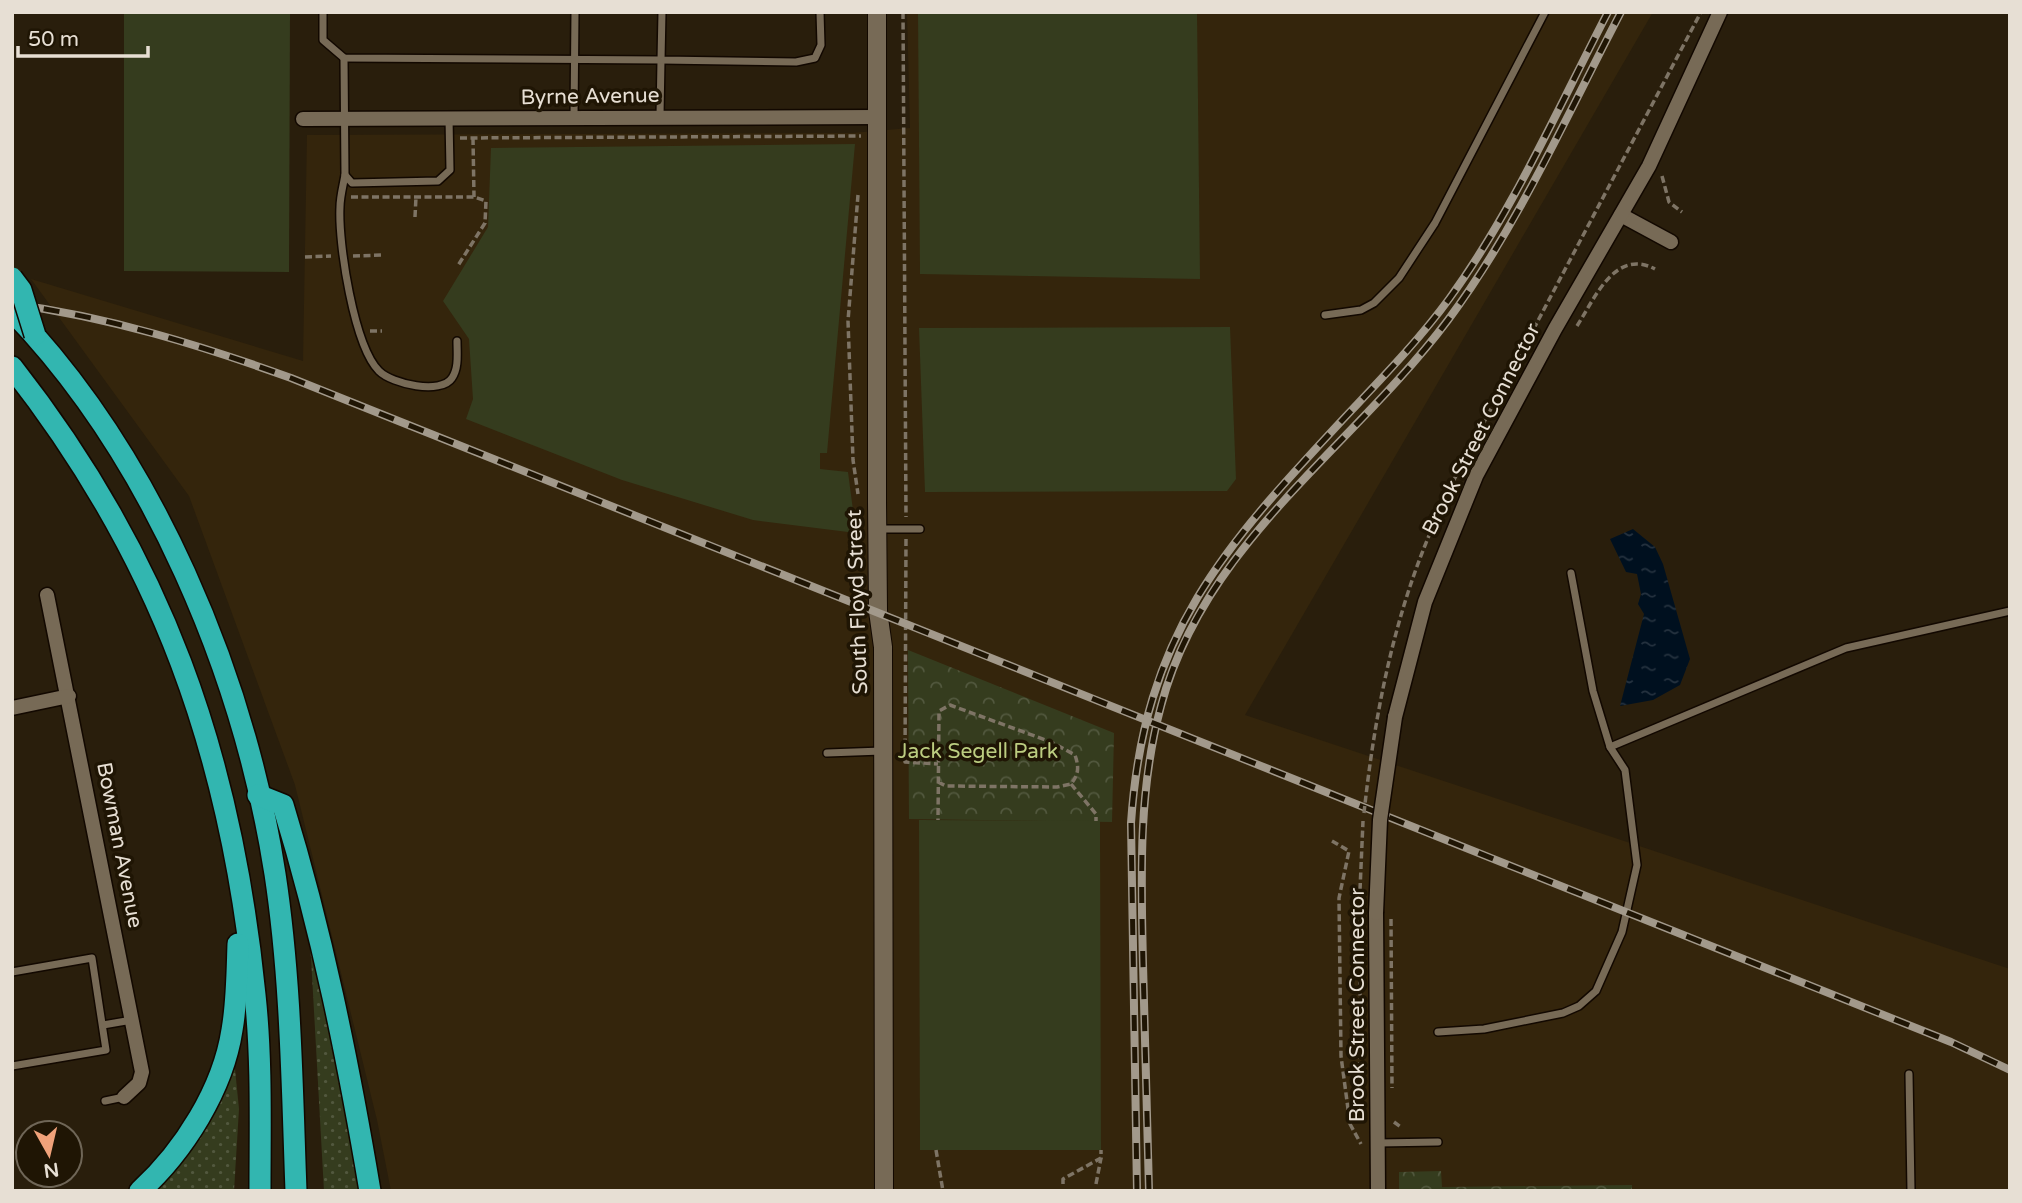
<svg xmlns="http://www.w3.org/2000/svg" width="2022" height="1203" font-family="'Varela Round',sans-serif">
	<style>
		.built { fill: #34250c }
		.grass { fill: url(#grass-dots) }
		.park { fill: url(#park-crowns) }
		.garden { fill: #353c1e }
		.water { fill: url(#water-ripples) }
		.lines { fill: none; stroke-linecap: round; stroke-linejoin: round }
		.service-casing { stroke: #120800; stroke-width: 10 }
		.minor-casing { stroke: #120800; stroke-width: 17 }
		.tertiary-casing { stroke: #120800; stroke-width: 20 }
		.motorway-casing { stroke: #120800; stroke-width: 24 }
		.path { stroke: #7e7465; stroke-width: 3.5; stroke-dasharray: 7 3.5; stroke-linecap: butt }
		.service { stroke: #776a56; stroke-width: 7 }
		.minor { stroke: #776a56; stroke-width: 14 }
		.tertiary { stroke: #776a56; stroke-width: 18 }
		.motorway { stroke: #32b6b0; stroke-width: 21 }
		.rail-casing { stroke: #a2998b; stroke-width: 8 }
		.rail { stroke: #1f1504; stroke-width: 5; stroke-dasharray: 16; stroke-linecap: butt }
		.minor-bridge-casing { stroke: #120800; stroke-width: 17; stroke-linecap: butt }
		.motorway-bridge-casing { stroke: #120800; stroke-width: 24; stroke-linecap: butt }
		.path-bridge { stroke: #7e7465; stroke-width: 3.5; stroke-dasharray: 7 3.5; stroke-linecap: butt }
		.minor-bridge { stroke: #776a56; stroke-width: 14 }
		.motorway-bridge { stroke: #32b6b0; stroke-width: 21 }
		.labels { text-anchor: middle; stroke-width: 7; stroke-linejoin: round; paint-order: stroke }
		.street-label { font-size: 21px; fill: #e7dfd4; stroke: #1f1504 }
		.park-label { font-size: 21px; fill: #bccd80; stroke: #1f1504 }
	</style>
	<defs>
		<pattern id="grass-dots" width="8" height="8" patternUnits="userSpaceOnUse" patternTransform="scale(1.75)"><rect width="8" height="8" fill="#353c1e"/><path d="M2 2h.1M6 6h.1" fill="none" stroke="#52583e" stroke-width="1.8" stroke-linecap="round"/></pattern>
		<pattern id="park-crowns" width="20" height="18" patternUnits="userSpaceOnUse" patternTransform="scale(1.75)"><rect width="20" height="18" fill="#353c1e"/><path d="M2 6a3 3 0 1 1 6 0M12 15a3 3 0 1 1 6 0" fill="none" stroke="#52583e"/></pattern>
		<pattern id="water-ripples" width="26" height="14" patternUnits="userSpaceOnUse" patternTransform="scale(1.75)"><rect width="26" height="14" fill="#00101f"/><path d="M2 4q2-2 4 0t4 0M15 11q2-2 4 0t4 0" fill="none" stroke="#25323f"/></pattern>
	</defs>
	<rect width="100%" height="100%" fill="#291e0c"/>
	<path class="built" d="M907 12H1653L1245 715 2010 969V1191H391L377 1120 295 785 189 496 31 279 303 361 307 135 852 133 910 128Z"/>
	<g class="grass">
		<path d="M304 906 363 1191H324L311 957Z"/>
		<path d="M235 1069 239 1109 234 1191H150L229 1072Z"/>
	</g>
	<g class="park">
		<path d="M908 650 1114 733 1112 822 909 819Z"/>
		<path d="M1441 1171 1442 1187 1632 1185V1191H1399V1172Z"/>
	</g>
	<g class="garden">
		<path d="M124 12H290L289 272 124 271Z"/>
		<path d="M918 12H1197L1200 279 920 274Z"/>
		<path d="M855 144 827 453H820V469L848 472 856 533 753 520 622 480 466 419 473 399 469 339 443 301 488 227 491 148Z"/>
		<path d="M1230 327 1236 479 1227 491 925 492 919 328Z"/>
		<path d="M919 820 1100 821 1101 1150H920Z"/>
	</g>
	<path class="water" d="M1633 529 1655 547 1663 564 1690 659 1680 685 1653 700 1620 706 1644 614 1638 604 1641 594 1637 574 1626 572 1610 539Z"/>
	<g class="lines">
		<g class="service-casing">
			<g id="service">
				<path d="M323 12V40L344 58 661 60 660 116"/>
				<path d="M662 12 661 60 796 62 815 58 821 45 820 12"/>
				<path d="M344 58 345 175 352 183 438 181 450 170 449 118"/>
				<path d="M574 117 575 12"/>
				<path d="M345 175C343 186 340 197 340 207 338 243 354 346 379 371 392 384 441 395 452 378 459 368 457 353 457 341"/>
				<path d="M1325 315 1361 310 1374 303 1399 278 1435 223 1545 12"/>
				<path d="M878 529H920"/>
				<path d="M1610 747 1846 648 2010 611"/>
				<path d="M827 753 882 751"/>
				<path d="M12 972 92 958 106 1050 12 1066"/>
				<path d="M103 1025 132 1020"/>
				<path d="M1438 1032 1484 1029 1563 1013 1579 1006 1596 991 1622 932 1637 865 1625 770 1610 747 1593 691 1571 573"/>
				<path d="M1909 1074 1911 1191"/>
				<path d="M105 1101 124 1097"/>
				<path d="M1378 1143 1438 1142"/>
			</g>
		</g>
		<g class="minor-casing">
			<g id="minor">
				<path d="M303 119 877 117"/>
				<path d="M1621 215 1671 242"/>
				<path d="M47 595 142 1072 139 1083 124 1097"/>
				<path d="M12 708 69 696"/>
				<path d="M1395 717 1425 602 1476 476 1555 329 1649 166 1720 12"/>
				<path d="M1376 913 1378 1191"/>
			</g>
		</g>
		<g class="tertiary-casing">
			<path id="tertiary" d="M877 12V502L878 611 883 647 884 1191"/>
		</g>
		<g class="motorway-casing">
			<g id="motorway">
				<path d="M12 311C153 457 244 675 275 874 291 979 292 1085 296 1191"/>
				<path d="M12 367C162 558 231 754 255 995 262 1060 260 1126 260 1191"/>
				<path d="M258 795 283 805C322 932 348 1060 370 1191"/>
				<path d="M140 1191C184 1151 223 1089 232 1030 237 1002 237 972 238 944"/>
			</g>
		</g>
		<g class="path">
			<path d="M903 12 906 517"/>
			<path d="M460 138 861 136"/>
			<path d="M473 138 474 197"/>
			<path d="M1662 176 1669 202 1682 212"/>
			<path d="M858 195 848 321 853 460 858 494"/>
			<path d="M351 197H474L486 201 485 223 457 267"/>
			<path d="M415 217 416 197"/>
			<path d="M353 256 382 255"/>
			<path d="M305 257 331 256"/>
			<path d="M1577 326C1595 298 1615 248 1655 269"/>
			<path d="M370 331H382"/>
			<path d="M1504 385 1701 12"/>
			<path d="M906 539 905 762 938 764"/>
			<path d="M938 782 946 786 1057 787 1071 784C1079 774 1079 767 1075 755L1051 742 950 705 939 711 938 820"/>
			<path d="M1071 784 1096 814V821"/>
			<path d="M1332 841 1349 851 1339 898 1341 1056 1350 1124 1361 1144"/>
			<path d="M1394 1122 1402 1128"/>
			<path d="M936 1150 943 1191"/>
			<path d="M1063 1184V1179L1101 1158V1150"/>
			<path d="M1096 1184 1101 1158"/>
		</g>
		<use href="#service" class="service"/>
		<use href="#minor" class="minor"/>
		<use href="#tertiary" class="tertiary"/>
		<use href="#motorway" class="motorway"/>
		<g class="rail-casing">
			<g id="rail">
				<path d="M12 304C109 317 200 345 291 378L1951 1042 2010 1070"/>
				<path d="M1137 1191 1131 823C1144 632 1224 547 1348 414 1383 377 1419 340 1449 299 1513 211 1558 108 1608 12"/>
				<path d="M1149 1191C1147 1115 1145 1040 1143 964 1141 877 1138 791 1161 706 1204 543 1352 448 1448 320 1518 226 1567 115 1621 12"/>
			</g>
		</g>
		<use href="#rail" class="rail"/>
		<g class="minor-bridge-casing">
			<path id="minor-bridge" d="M1376 913 1380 820 1395 717"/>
		</g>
		<g class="motorway-bridge-casing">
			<path id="motorway-bridge" d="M12 278 21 290 35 335"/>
		</g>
		<g class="path-bridge">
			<path d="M1364 813C1374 720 1392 625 1428 538 1449 485 1477 435 1504 385"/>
			<path d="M1360 890 1363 821"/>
			<path d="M1360 915V1088"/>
			<path d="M1391 919 1392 1088"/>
		</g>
		<use href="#minor-bridge" class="minor-bridge"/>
		<use href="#motorway-bridge" class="motorway-bridge"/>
	</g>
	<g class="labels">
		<g class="street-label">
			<text transform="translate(590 96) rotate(-1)" y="7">Byrne Avenue</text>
			<text transform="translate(1481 429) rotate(-63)" y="7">Brook Street Connector</text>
			<text transform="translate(857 602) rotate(-92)" y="7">South Floyd Street</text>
			<text transform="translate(120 845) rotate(79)" y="7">Bowman Avenue</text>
			<text transform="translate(1357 1005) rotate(-90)" y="7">Brook Street Connector</text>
		</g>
		<g class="park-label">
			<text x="978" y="758">Jack Segell Park</text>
		</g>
	</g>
	<rect width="2022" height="1203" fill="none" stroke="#e7dfd4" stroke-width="28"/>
	<g transform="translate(49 1154) rotate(172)"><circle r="33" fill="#1f1504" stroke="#6f6657" stroke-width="2"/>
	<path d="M0-5L12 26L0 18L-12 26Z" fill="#f0a27a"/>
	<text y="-10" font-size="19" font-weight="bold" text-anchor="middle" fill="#e7dfd4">N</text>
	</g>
	<path d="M18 46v10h130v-10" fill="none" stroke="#e7dfd4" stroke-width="3.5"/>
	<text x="28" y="46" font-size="21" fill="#e7dfd4" stroke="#1f1504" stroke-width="5" paint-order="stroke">50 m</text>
</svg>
